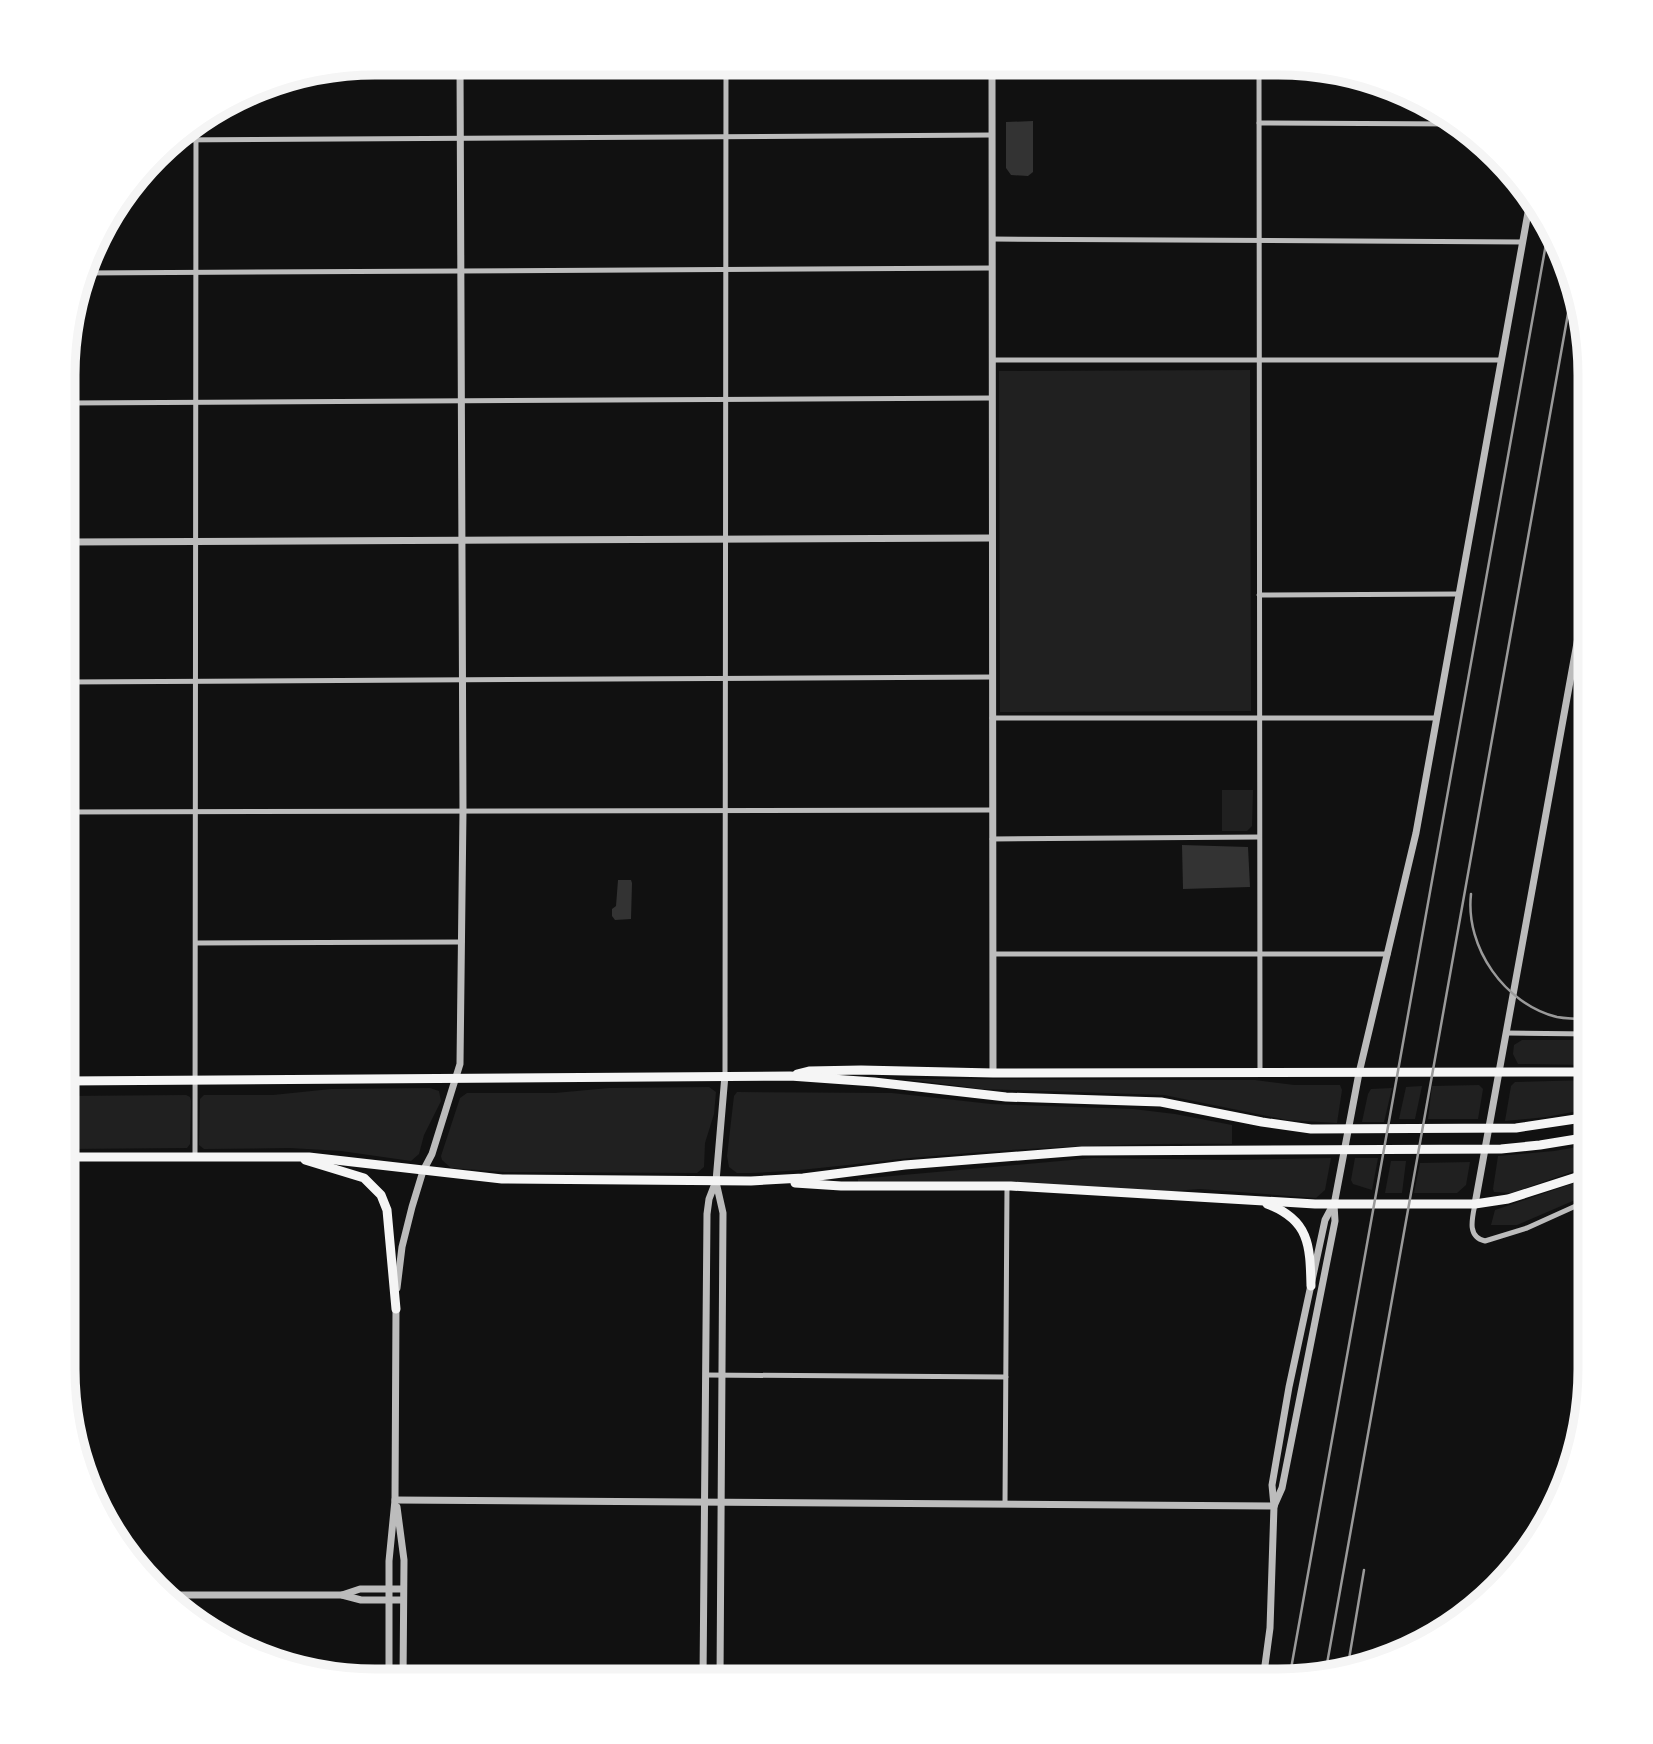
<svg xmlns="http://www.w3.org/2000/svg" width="1653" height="1744" font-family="'Roboto Condensed',sans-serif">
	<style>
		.green { fill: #202020 }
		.water { fill: #333 }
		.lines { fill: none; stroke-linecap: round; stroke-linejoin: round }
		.minor { stroke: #bcbcbc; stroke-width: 5 }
		.tertiary { stroke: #bcbcbc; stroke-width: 7 }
		.primary { stroke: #f5f5f5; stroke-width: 9 }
		.rail { stroke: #9a9a9a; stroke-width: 2.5 }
		.rim { fill: none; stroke: #f5f5f5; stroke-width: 9 }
	</style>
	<rect width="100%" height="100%" fill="#111"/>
	<g class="green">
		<path d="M1250 370 1251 711 1000 712 999 371Z"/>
		<path d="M1222 790H1253L1252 826 1247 831H1222Z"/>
		<path d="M1522 1040H1589V1065L1518 1064 1513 1054 1514 1045Z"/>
		<path d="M904 1079 1255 1080 1294 1085H1340L1342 1090 1337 1123 1287 1120 1164 1095 982 1089Z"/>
		<path d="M1589 1080V1109L1546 1117 1505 1121 1511 1086 1515 1082Z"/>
		<path d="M1479 1085 1483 1089 1478 1119H1428L1432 1086Z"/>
		<path d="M1422 1086 1415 1119H1399L1406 1087Z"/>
		<path d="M709 1087 716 1092 714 1114 705 1143 704 1167 697 1173 504 1172 451 1168 442 1160 441 1156 460 1098 467 1093H555L609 1088Z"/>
		<path d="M430 1088 439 1091 441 1101 424 1135 419 1154 411 1161 341 1151 290 1148 204 1149 199 1145 200 1099 204 1095H273L331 1089Z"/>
		<path d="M1392 1088 1384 1122H1362L1368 1094 1371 1089Z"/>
		<path d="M737 1092 892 1093 991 1104 1133 1109 1175 1114 1232 1125V1144C1132 1143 1034 1147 934 1156 868 1161 803 1173 737 1173L729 1167 727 1156 734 1096Z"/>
		<path d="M186 1095 190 1097 191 1101 190 1144 187 1148 65 1149V1096Z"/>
		<path d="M1589 1145V1166L1511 1193 1494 1192 1493 1189 1498 1156 1554 1151Z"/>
		<path d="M1093 1158 1235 1160 1331 1158 1325 1190 1316 1198 1200 1189 1159 1192 858 1183V1179Z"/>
		<path d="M1355 1158H1378L1372 1190 1353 1184 1351 1180Z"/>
		<path d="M1391 1161H1406L1402 1193H1385Z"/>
		<path d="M1470 1162 1466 1185 1457 1193H1414L1420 1163Z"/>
		<path d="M1589 1178V1194L1517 1225H1491L1495 1210Z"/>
	</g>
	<g class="water">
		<path d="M1033 121V172L1028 176 1011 175 1006 168V122Z"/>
		<path d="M1182 845 1248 847 1250 887 1183 889Z"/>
		<path d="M618 880H631L632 883 631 919 615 920 612 916V909L616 906Z"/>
	</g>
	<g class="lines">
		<g class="minor">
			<path d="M1259 65 1260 1073"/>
			<path d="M1259 123 1455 124"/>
			<path d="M170 140 992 135"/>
			<path d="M992 239 1523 242"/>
			<path d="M85 273 992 268"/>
			<path d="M992 360H1500"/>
			<path d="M69 403 992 398"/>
			<path d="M1259 595 1458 594"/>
			<path d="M67 682 992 677"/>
			<path d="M992 718H1436"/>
			<path d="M66 812 992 810"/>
			<path d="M992 839 1259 837"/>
			<path d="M196 943 462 942"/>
			<path d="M993 954H1388"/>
			<path d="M1506 1033 1589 1034"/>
			<path d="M725 1075 726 64"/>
			<path d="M195 1156 196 125"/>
			<path d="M1475 1204C1472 1219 1467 1237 1485 1241L1527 1228 1589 1200"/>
			<path d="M706 1375 1006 1377"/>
			<path d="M1005 1504 1007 1186"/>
			<path d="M1532 1542 1549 1521"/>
		</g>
		<g class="tertiary">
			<path d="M992 65 993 1073"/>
			<path d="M68 542 991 538"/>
			<path d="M716 1182 723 1213 720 1680"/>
			<path d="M1475 1204 1589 577"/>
			<path d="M397 1288 402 1247 412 1207 423 1171 432 1154 460 1064 463 811 460 63"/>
			<path d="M395 1500 1274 1506"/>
			<path d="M1274 1506 1282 1488 1335 1221 1334 1205 1359 1073 1416 833 1531 196"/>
			<path d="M397 1507 404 1560 403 1680"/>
			<path d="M172 1595H342L361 1600H403"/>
			<path d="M342 1595 360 1589H403"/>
			<path d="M389 1680V1561L395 1500 396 1307"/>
			<path d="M703 1680 707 1214 709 1199 716 1181 725 1075"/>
			<path d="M1263 1680 1270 1628 1274 1506 1272 1485 1289 1387 1325 1220 1333 1205"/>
		</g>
		<g class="primary">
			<path d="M797 1074 809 1071 861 1070 993 1073 1589 1072"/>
			<path d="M65 1081 790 1076 874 1082 1006 1097 1161 1102 1262 1122 1311 1129 1516 1128 1589 1117"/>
			<path d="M65 1157H309L502 1179 751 1181 803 1178 905 1165 1082 1151 1501 1149 1540 1145 1589 1137"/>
			<path d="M305 1160 364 1178 381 1195 387 1210 396 1309"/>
			<path d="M795 1183 841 1186H1011L1315 1204H1475L1508 1199 1589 1173"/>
			<path d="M1267 1204C1310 1220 1310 1246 1311 1286"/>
		</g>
		<g class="rail">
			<path d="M1471 894C1465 948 1505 1004 1557 1017 1568 1019 1579 1019 1589 1019"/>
			<path d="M1347 1671 1364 1570"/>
			<path d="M1325 1675 1574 280"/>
			<path d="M1289 1680 1549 227"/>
		</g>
	</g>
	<path d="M0 0H1653V1744H0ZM375 75H1278A300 300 0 0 1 1578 375V1369A300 300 0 0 1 1278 1669H375A300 300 0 0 1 75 1369V375A300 300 0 0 1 375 75Z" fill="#fff" fill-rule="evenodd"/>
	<path class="rim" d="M375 75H1278A300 300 0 0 1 1578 375V1369A300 300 0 0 1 1278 1669H375A300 300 0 0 1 75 1369V375A300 300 0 0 1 375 75Z"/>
</svg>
